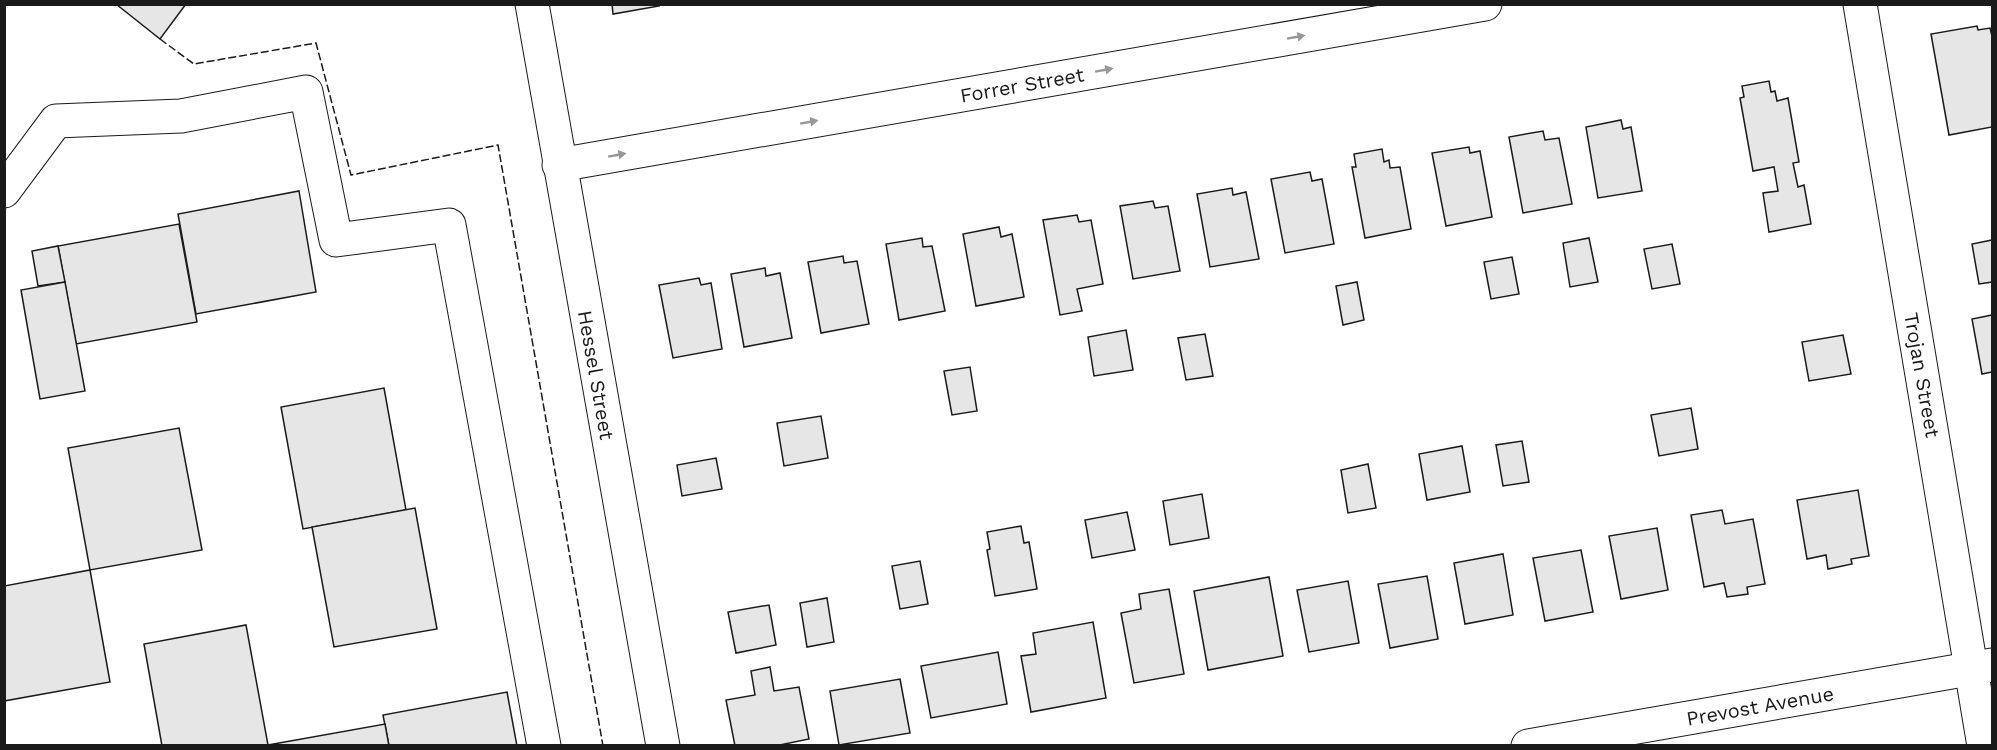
<svg xmlns="http://www.w3.org/2000/svg" width="1997" height="750" font-family="'Work Sans',sans-serif">
	<style>
		.building { fill: #e6e6e6; stroke: #1a1a1a; stroke-width: 1.5 }
		.lines { fill: none; stroke-linecap: round; stroke-linejoin: round }
		.minor-casing { stroke: #1a1a1a; stroke-width: 35 }
		.minor { stroke: #fff; stroke-width: 33 }
		.fence { stroke: #1a1a1a; stroke-width: 1.5; stroke-dasharray: 8 3; stroke-linecap: butt }
		.oneway { fill: #989898 }
		.labels { text-anchor: middle; stroke-width: 4.5; stroke-linejoin: round; paint-order: stroke }
		.street-label { font-size: 20px; fill: #1a1a1a; stroke: #fff }
	</style>
	<rect width="100%" height="100%" fill="#fff"/>
	<g class="building">
		<path d="M116 4H186L160 39Z"/>
		<path d="M612 4H658L659 6 613 14Z"/>
		<path d="M1977 26 1978 30 1990 28 1992 36V127L1949 135 1931 34Z"/>
		<path d="M1769 81 1771 92 1775 91 1777 101 1788 98 1799 162 1793 163 1798 187 1804 185 1811 224 1769 232 1763 193 1778 191 1774 167 1753 171 1740 98 1744 97 1742 86Z"/>
		<path d="M1621 120 1623 129 1631 127 1642 191 1598 198 1586 127Z"/>
		<path d="M1543 131 1545 140 1559 138 1572 204 1523 213 1509 137Z"/>
		<path d="M1469 147 1470 153 1480 151 1492 217 1446 226 1432 153Z"/>
		<path d="M1382 149 1384 162 1389 160 1390 168 1400 167 1411 229 1365 238 1352 167H1356L1354 154Z"/>
		<path d="M1310 172 1312 181 1322 179 1334 244 1285 253 1271 179Z"/>
		<path d="M1232 188 1233 195 1246 192 1259 259 1210 267 1197 194Z"/>
		<path d="M299 191 316 292 196 314 178 214Z"/>
		<path d="M1153 201 1155 208 1168 206 1180 271 1133 279 1120 206Z"/>
		<path d="M1077 215 1079 222 1091 220 1103 284 1077 289 1082 311 1060 315 1043 220Z"/>
		<path d="M179 224 197 322 76 344 58 246Z"/>
		<path d="M999 227 1001 237 1012 234 1024 297 976 306 963 234Z"/>
		<path d="M922 238 923 247 932 246 945 311 899 320 886 244Z"/>
		<path d="M1589 238 1598 282 1570 287 1563 243Z"/>
		<path d="M1992 240V282L1979 284 1972 244Z"/>
		<path d="M1672 244 1680 284 1652 289 1644 249Z"/>
		<path d="M58 246 65 282 38 286 32 251Z"/>
		<path d="M843 256 844 263 857 261 869 324 821 333 808 262Z"/>
		<path d="M1512 257 1519 294 1491 299 1484 262Z"/>
		<path d="M765 268 766 276 780 273 792 338 744 347 731 274Z"/>
		<path d="M699 278 701 285 711 283 722 349 673 358 659 285Z"/>
		<path d="M65 282 85 391 40 399 21 290Z"/>
		<path d="M1357 282 1364 320 1343 325 1336 286Z"/>
		<path d="M1992 315V372L1982 374 1972 319Z"/>
		<path d="M1126 330 1133 370 1094 376 1088 337Z"/>
		<path d="M1205 334 1213 376 1186 380 1178 338Z"/>
		<path d="M1843 335 1851 374 1809 381 1802 342Z"/>
		<path d="M970 367 977 411 952 415 944 371Z"/>
		<path d="M384 388 406 510 303 529 281 407Z"/>
		<path d="M1691 408 1698 449 1659 456 1651 415Z"/>
		<path d="M821 416 828 458 784 466 777 423Z"/>
		<path d="M179 428 202 550 90 570 68 448Z"/>
		<path d="M1522 441 1529 482 1503 486 1496 445Z"/>
		<path d="M1462 446 1470 492 1427 500 1419 454Z"/>
		<path d="M716 458 722 489 682 496 677 465Z"/>
		<path d="M1368 464 1376 508 1348 513 1341 470Z"/>
		<path d="M1858 490 1869 556 1851 559 1852 564 1828 569 1826 555 1807 559 1797 500Z"/>
		<path d="M1202 494 1209 538 1170 545 1163 501Z"/>
		<path d="M415 508 437 629 334 647 312 527Z"/>
		<path d="M1722 510 1725 524 1753 519 1765 584 1747 587 1748 594 1727 597 1724 583 1704 587 1691 515Z"/>
		<path d="M1127 512 1135 550 1092 558 1085 520Z"/>
		<path d="M1021 526 1024 543 1029 542 1037 589 995 596 987 550 990 549 987 532Z"/>
		<path d="M1657 528 1668 590 1621 599 1609 536Z"/>
		<path d="M1581 550 1593 612 1545 621 1533 558Z"/>
		<path d="M1503 554 1513 615 1465 624 1454 563Z"/>
		<path d="M920 561 928 604 900 609 892 566Z"/>
		<path d="M90 570 110 682 4 701V586Z"/>
		<path d="M1427 576 1438 639 1390 648 1378 584Z"/>
		<path d="M1269 577 1283 656 1208 670 1194 591Z"/>
		<path d="M1348 581 1359 643 1309 652 1297 590Z"/>
		<path d="M1169 589 1184 674 1134 683 1121 613 1141 609 1139 594Z"/>
		<path d="M827 598 834 642 807 647 800 603Z"/>
		<path d="M769 605 776 645 736 653 728 612Z"/>
		<path d="M1093 622 1106 698 1031 712 1021 656 1036 654 1033 633Z"/>
		<path d="M246 625 268 745 162 746 144 644Z"/>
		<path d="M998 652 1007 704 931 718 921 666Z"/>
		<path d="M770 667 774 691 799 687 809 739 775 746H735L726 700 755 695 751 671Z"/>
		<path d="M900 679 910 733 839 745 830 691Z"/>
		<path d="M507 692 517 746H389L383 715Z"/>
		<path d="M385 724 389 746 268 745Z"/>
	</g>
	<g class="lines">
		<g class="minor-casing">
			<g id="minor">
				<path d="M532 4 663 746"/>
				<path d="M1860 4 1984 746"/>
				<path d="M559 165 1485 4"/>
				<path d="M4 191 56 121 181 116 306 92 336 240 449 225 544 746"/>
				<path d="M1528 746 1992 665"/>
			</g>
		</g>
		<use href="#minor" class="minor"/>
		<path class="fence" d="M160 39 194 64 316 43 351 175 498 145 603 746"/>
	</g>
	<defs><path id="oneway-solid" d="M-6-.8H1V-3.2L6.5 0L1 3.2V.8H-6Z" transform="scale(1.5)"/></defs>
	<g class="oneway">
		<use href="#oneway-solid" transform="translate(1296 37) rotate(-10)"/>
		<use href="#oneway-solid" transform="translate(1104 70) rotate(-10)"/>
		<use href="#oneway-solid" transform="translate(809 122) rotate(-10)"/>
		<use href="#oneway-solid" transform="translate(617 155) rotate(-10)"/>
	</g>
	<g class="labels">
		<g class="street-label">
			<text transform="translate(1022 85) rotate(-10)" y="7">Forrer Street</text>
			<text transform="translate(596 375) rotate(80)" y="7">Hessel Street</text>
			<text transform="translate(1922 375) rotate(80)" y="7">Trojan Street</text>
			<text transform="translate(1760 706) rotate(-10)" y="7">Prevost Avenue</text>
		</g>
	</g>
	<rect width="1997" height="750" fill="none" stroke="#1a1a1a" stroke-width="12"/>
</svg>
